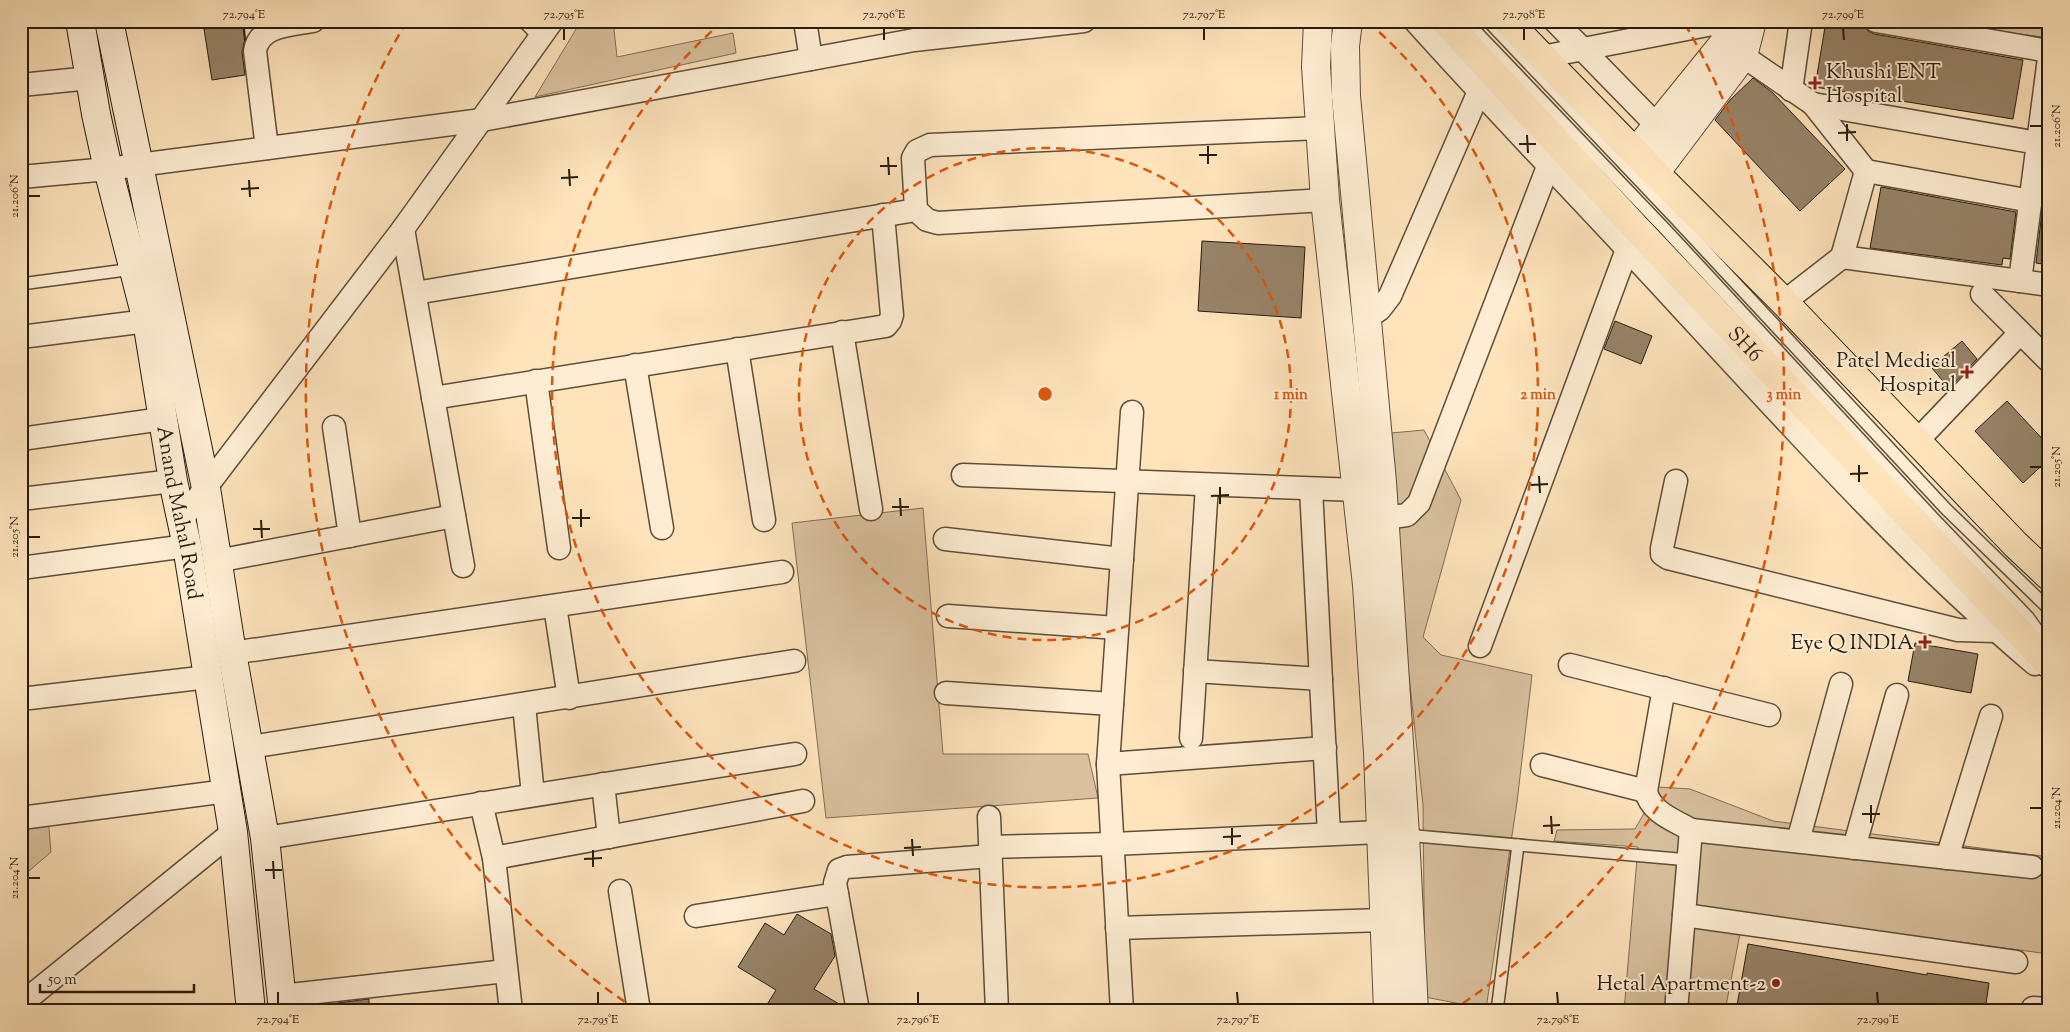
<svg xmlns="http://www.w3.org/2000/svg" width="2070" height="1032" font-family="'Sorts Mill Goudy',serif">
	<style>
		.green { fill: #d9c19e; stroke: #806e56 }
		.building { fill: #978368; stroke: #271c0f }
		.lines { fill: none; stroke-linecap: round; stroke-linejoin: round }
		.service-casing { stroke: #5d4e3a; stroke-width: 14 }
		.minor-casing { stroke: #5d4e3a; stroke-width: 25 }
		.tertiary-casing { stroke: #5d4e3a; stroke-width: 30 }
		.secondary-casing { stroke: #271c0f; stroke-width: 30 }
		.primary-casing { stroke: #271c0f; stroke-width: 30 }
		.service { stroke: #feedd3; stroke-width: 11 }
		.minor { stroke: #feedd3; stroke-width: 22 }
		.tertiary { stroke: #feedd3; stroke-width: 28 }
		.secondary { stroke: #feedd3; stroke-width: 28 }
		.primary { stroke: #fee3bb; stroke-width: 28 }
		.ticks { fill: none; stroke: #271c0f; stroke-width: 2 }
		.ring { fill: none; stroke: #de560c; stroke-width: 2.5; stroke-dasharray: 9 6 }
		.poi-dot { fill: #8f2418; stroke: #feedd3; stroke-width: 2 }
		.labels { text-anchor: middle; stroke-width: 4; stroke-linejoin: round; paint-order: stroke }
		.poi-label { font-size: 21px; fill: #271c0f; stroke: #feedd3; text-anchor: end }
		.street-label { font-size: 21px; fill: #271c0f; stroke: #feedd3 }
		.centre { fill: #de560c; stroke: #feedd3; stroke-width: 2.5 }
		.ring-label { font-size: 15px; text-anchor: middle; font-weight: bold; fill: #de560c; stroke: #feedd3; stroke-width: 4; stroke-linejoin: round; paint-order: stroke }
		.neatline { fill: none; stroke: #271c0f; stroke-width: 2 }
		.ticks-label { font-size: 12px; text-anchor: middle; fill: #271c0f }
	</style>
	<rect width="100%" height="100%" fill="#fee3bb"/>
	<filter id="stains"><feTurbulence type="fractalNoise" baseFrequency=".004" numOctaves="4"/><feColorMatrix values="0 0 0 0 .2 0 0 0 0 .09 0 0 0 0 .02 0 0 0 .5 -.17"/></filter>
	<radialGradient id="worn" r=".72"><stop offset=".6" stop-color="#630" stop-opacity="0"/><stop offset="1" stop-color="#630" stop-opacity=".3"/></radialGradient>
	<g class="green">
		<path d="M581 21H617L614 30 617 57 733 33 736 53 535 97Z"/>
		<path d="M1939 21H2049V38L1939 23Z"/>
		<path d="M1424 430 1461 500 1423 637 1441 655 1532 675 1517 802 1486 1009 1425 997 1423 805 1399 583 1391 433Z"/>
		<path d="M923 508 943 754H1088L1098 798 826 818 792 523Z"/>
		<path d="M1659 787 1690 789 1773 821 2049 857V954L1744 913 1725 1011H1624L1638 847 1554 841 1557 830 1635 829Z"/>
		<path d="M48 818 51 852 21 878V821Z"/>
	</g>
	<g class="building">
		<path d="M1826 21 1864 25 1868 31 1874 34 2023 60 2013 119 1815 87Z"/>
		<path d="M242 23 245 39 242 52 245 75 212 80 204 29Z"/>
		<path d="M1753 78 1773 93 1845 169 1800 211 1715 120 1730 100Z"/>
		<path d="M1881 187 2016 212 2010 259 2003 258 2002 265 1870 248Z"/>
		<path d="M2042 211 2049 212V265L2036 263Z"/>
		<path d="M1202 241 1305 247 1301 318 1198 311Z"/>
		<path d="M1615 321 1652 336 1641 364 1604 349Z"/>
		<path d="M1962 341 1977 359 1949 388 1931 367Z"/>
		<path d="M2007 401 2049 446V459L2023 483 1975 431Z"/>
		<path d="M1915 643 1978 654 1971 693 1908 681Z"/>
		<path d="M797 914 831 934 835 956 814 989 844 1007 845 1011H763L776 990 738 967 765 923 784 935Z"/>
		<path d="M1748 944 1927 975V973L1989 983 1985 1011H1736Z"/>
		<path d="M369 999V1011H337V1003Z"/>
	</g>
	<g class="lines">
		<g class="service-casing">
			<g id="service">
				<path d="M523 21 540 38"/>
				<path d="M1466 21 1664 228 1934 519 2028 617 2049 646"/>
				<path d="M1488 21 1675 218 1946 509 2049 609"/>
				<path d="M21 284 133 269"/>
				<path d="M1405 835 1689 860"/>
				<path d="M1497 1011 1518 845"/>
			</g>
		</g>
		<g class="minor-casing">
			<g id="minor">
				<path d="M805 21 811 59"/>
				<path d="M1415 21C1501 117 1591 209 1678 304 1792 427 1906 555 2035 664"/>
				<path d="M1555 21 1668 137"/>
				<path d="M1876 21 2049 51"/>
				<path d="M1730 47 1813 104 1866 171 1842 257 2049 285"/>
				<path d="M1542 57 1728 21"/>
				<path d="M21 85 90 78"/>
				<path d="M1791 90 1801 21"/>
				<path d="M1813 104 2038 143"/>
				<path d="M267 148 255 51C259 25 291 25 313 21"/>
				<path d="M1866 171 2031 201"/>
				<path d="M21 177 108 169 482 120 914 40 1084 21"/>
				<path d="M916 210 913 158 917 151 930 145 1320 128"/>
				<path d="M403 229 463 566"/>
				<path d="M2020 281 2049 58"/>
				<path d="M415 293 916 210 927 220 938 223 1325 200"/>
				<path d="M1982 294 2049 361"/>
				<path d="M1784 302 1842 257"/>
				<path d="M1366 319 1380 309 1390 296 1484 80"/>
				<path d="M842 332 871 509"/>
				<path d="M21 337 147 321"/>
				<path d="M737 349 764 520"/>
				<path d="M635 365 662 528"/>
				<path d="M536 381 559 548"/>
				<path d="M433 398 886 326 890 321 892 315 883 215"/>
				<path d="M334 427 350 536"/>
				<path d="M21 439 162 419"/>
				<path d="M1917 441 2020 333"/>
				<path d="M963 475 1357 490"/>
				<path d="M1676 481 1662 548V554L1668 558 1958 630 1996 631"/>
				<path d="M1311 489 1329 834"/>
				<path d="M21 499 173 481"/>
				<path d="M181 520 403 229 552 21"/>
				<path d="M1369 520 1407 515 1419 503 1549 164"/>
				<path d="M945 539 1122 559"/>
				<path d="M217 561 454 516"/>
				<path d="M21 568 187 546"/>
				<path d="M555 606 569 698"/>
				<path d="M948 616 1117 628"/>
				<path d="M1480 646 1632 236"/>
				<path d="M232 653 782 572"/>
				<path d="M1570 665 1769 715"/>
				<path d="M1195 671 1321 679"/>
				<path d="M1664 688 1646 791C1650 812 1674 820 1691 830"/>
				<path d="M946 693 1112 704"/>
				<path d="M21 699 208 677"/>
				<path d="M524 705 533 795"/>
				<path d="M1191 738 1207 485"/>
				<path d="M250 747 794 661"/>
				<path d="M1108 764 1325 748"/>
				<path d="M1542 765 1646 791"/>
				<path d="M603 784 609 837"/>
				<path d="M481 803 494 858 803 801"/>
				<path d="M989 817 997 1011"/>
				<path d="M21 818 227 791"/>
				<path d="M265 838 795 754"/>
				<path d="M1798 841 1841 684"/>
				<path d="M990 847 1113 844 1380 832"/>
				<path d="M1854 848 1897 695"/>
				<path d="M494 858 511 1011"/>
				<path d="M1947 858 1991 716"/>
				<path d="M620 891 639 1011"/>
				<path d="M1684 915 2016 962"/>
				<path d="M696 916 837 894"/>
				<path d="M1117 928 1384 920"/>
				<path d="M281 996 506 971"/>
				<path d="M21 1004 233 832"/>
				<path d="M2033 1008 2049 1009"/>
				<path d="M858 1011 835 883 839 870 847 867 991 856"/>
				<path d="M1122 1011 1108 764 1132 412"/>
				<path d="M1676 1011 1691 830 2032 867"/>
			</g>
		</g>
		<g class="tertiary-casing">
			<g id="tertiary">
				<path d="M1318 21 1316 67 1325 200 1367 585 1378 753 1388 1011"/>
				<path d="M1348 21 1345 46 1346 96 1382 482 1405 835 1414 1011"/>
				<path d="M1635 153 1724 43 1731 21"/>
				<path d="M1655 173 1743 56 1752 21"/>
			</g>
		</g>
		<g class="secondary-casing">
			<g id="secondary">
				<path id="s1" d="M80 21 96 114 108 169 147 321 173 481 187 546 233 832 251 1011"/>
				<path d="M109 21 206 488 232 653 265 838 283 1011"/>
			</g>
		</g>
		<g class="primary-casing">
			<g id="primary">
				<path id="s2" d="M1445 21 1635 227 2049 664"/>
				<path d="M1507 21 1655 173 1784 302 2015 544 2049 576"/>
			</g>
		</g>
		<use href="#service" class="service"/>
		<use href="#minor" class="minor"/>
		<use href="#tertiary" class="tertiary"/>
		<use href="#secondary" class="secondary"/>
		<use href="#primary" class="primary"/>
	</g>
	<path class="ticks" d="M244 28 245 40M564 28V40M884 28V40M1204 28V40M1524 28V40M1843 28 1844 40M1847 124V141M2030 126H2042M1838 133 1856 132M1527 135 1528 153M1519 144H1536M1208 146V164M1199 155H1217M888 157 889 175M880 166H897M569 169 570 186M561 178 578 177M249 180 250 197M241 189 259 188M28 196H40M1859 465V482M2030 467H2042M1850 474 1868 473M1539 476 1540 493M1531 485 1548 484M1220 487V504M1211 496 1229 495M900 498 901 516M892 507H909M581 509V527M572 518H590M261 520 262 538M253 529H270M28 537H40M1871 805V823M2030 808H2042M1862 814H1880M1551 816 1552 834M1543 826 1560 825M1232 828V845M1223 837 1241 836M912 839 913 856M904 848 921 847M593 850V867M584 859 602 858M273 861 274 879M265 870H282M28 878H40M278 992V1004M598 992V1004M918 992V1004M1237 992 1238 1004M1557 992 1558 1004M1877 992 1878 1004"/>
	<g class="ring">
		<circle cx="1045" cy="394" r="246"/>
		<path d="M1368 22A493 493 0 1 1 722 22"/>
		<path d="M637 1010A739 739 0 0 1 405 24M1685 24A739 739 0 0 1 1453 1010"/>
	</g>
	<g class="poi-dot">
		<path d="M1812.5 75.5h5v5h5v5h-5v5h-5v-5h-5v-5h5z"/>
		<path d="M1964.5 364.5h5v5h5v5h-5v5h-5v-5h-5v-5h5z"/>
		<path d="M1922.5 634.5h5v5h5v5h-5v5h-5v-5h-5v-5h5z"/>
		<circle cx="1776" cy="983" r="5"/>
	</g>
	<g class="labels">
		<g class="poi-label">
			<text x="1826" y="78" text-anchor="start">Khushi ENT<tspan x="1826" dy="24">Hospital</tspan></text>
			<text x="1956" y="367">Patel Medical<tspan x="1956" dy="24">Hospital</tspan></text>
			<text x="1914" y="649">Eye Q INDIA</text>
			<text x="1766" y="990">Hetal Apartment-2</text>
		</g>
		<g class="street-label">
			<text dy="7" stroke="none"><textPath href="#s2" startOffset="441">SH6</textPath></text>
			<text dy="7" stroke="none"><textPath href="#s1" startOffset="502">Anand Mahal Road</textPath></text>
		</g>
	</g>
	<circle cx="1045" cy="394" r="8" class="centre"/>
	<g class="ring-label">
		<text x="1291" y="399">1 min</text>
		<text x="1538" y="399">2 min</text>
		<text x="1784" y="399">3 min</text>
	</g>
	<rect width="2070" height="1032" fill="none" stroke="#fee3bb" stroke-width="55"/>
	<path d="M40 984v8h154v-8" fill="none" stroke="#271c0f" stroke-width="2.5"/>
	<text x="48" y="984" font-size="15" fill="#271c0f" stroke="#feedd3" stroke-width="4" paint-order="stroke">50 m</text>
	<rect x="28" y="28" width="2014" height="976" class="neatline"/>
	<g class="ticks-label">
		<text x="244" y="18">72.794°E</text>
		<text x="564" y="18">72.795°E</text>
		<text x="884" y="18">72.796°E</text>
		<text x="1204" y="18">72.797°E</text>
		<text x="1524" y="18">72.798°E</text>
		<text x="1843" y="18">72.799°E</text>
		<text transform="translate(2056 126) rotate(-90)" y="4">21.206°N</text>
		<text transform="translate(14 196) rotate(-90)" y="4">21.206°N</text>
		<text transform="translate(2056 467) rotate(-90)" y="4">21.205°N</text>
		<text transform="translate(14 537) rotate(-90)" y="4">21.205°N</text>
		<text transform="translate(2056 808) rotate(-90)" y="4">21.204°N</text>
		<text transform="translate(14 878) rotate(-90)" y="4">21.204°N</text>
		<text x="278" y="1023">72.794°E</text>
		<text x="598" y="1023">72.795°E</text>
		<text x="918" y="1023">72.796°E</text>
		<text x="1238" y="1023">72.797°E</text>
		<text x="1558" y="1023">72.798°E</text>
		<text x="1878" y="1023">72.799°E</text>
	</g>
	<rect width="100%" height="100%" filter="url(#stains)"/>
	<rect width="100%" height="100%" fill="url(#worn)"/>
</svg>
